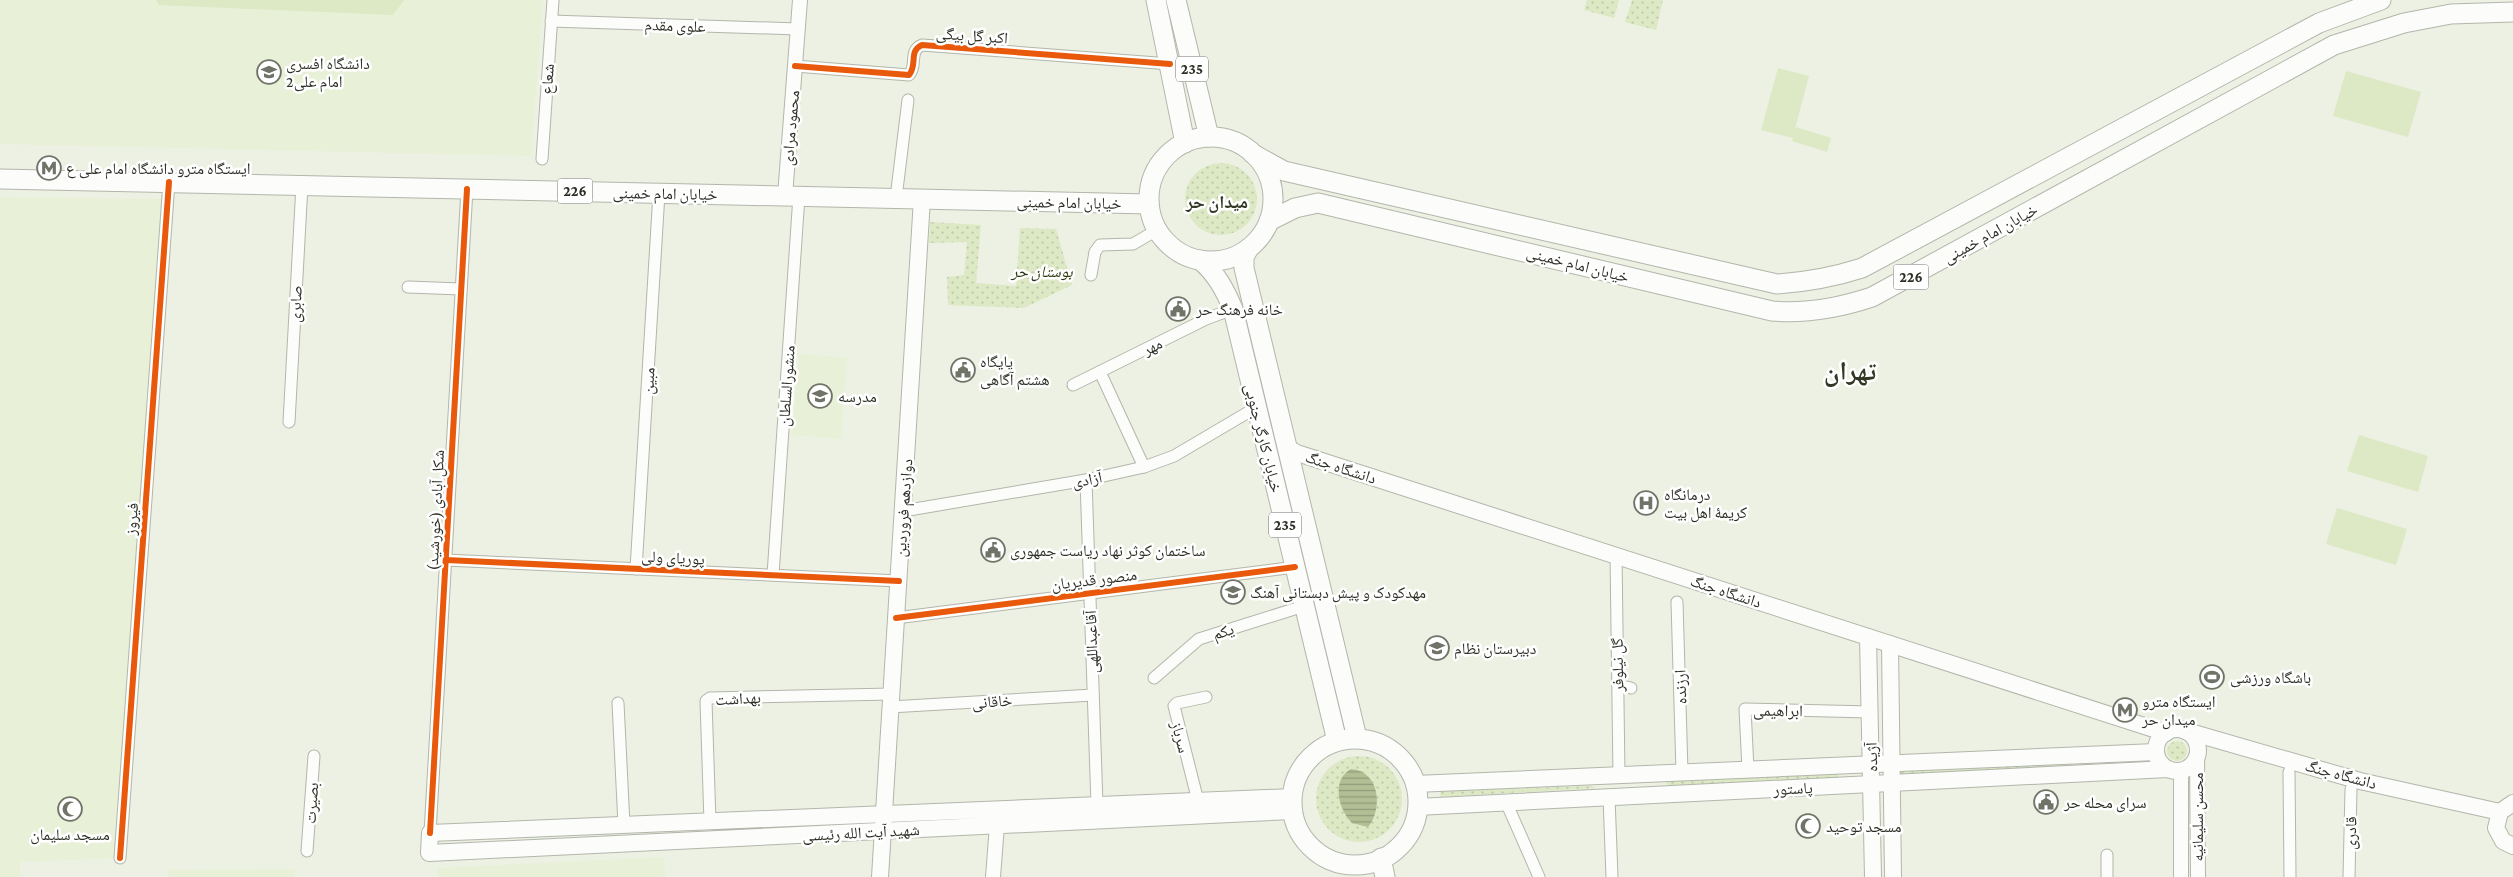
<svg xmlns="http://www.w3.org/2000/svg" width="2513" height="877" font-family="'Crimson Pro','Noto Naskh Arabic',serif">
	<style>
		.built { fill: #e8f0d8 }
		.grass { fill: url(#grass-dots) }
		.pitch { fill: #dde8c5 }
		.water { fill: url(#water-rules) }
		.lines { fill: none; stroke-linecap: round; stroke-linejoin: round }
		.minor-casing { stroke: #b2b6ab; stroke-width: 13 }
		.tertiary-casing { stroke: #b2b6ab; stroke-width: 16 }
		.secondary-casing { stroke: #b2b6ab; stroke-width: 18 }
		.primary-casing { stroke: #b2b6ab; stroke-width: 21 }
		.minor { stroke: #fcfdfb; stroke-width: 11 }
		.tertiary { stroke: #fcfdfb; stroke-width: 14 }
		.secondary { stroke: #fcfdfb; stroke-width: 16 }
		.primary { stroke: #fcfdfb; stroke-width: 19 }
		.cycleway-casing { stroke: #fff; stroke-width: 9 }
		.cycleway { stroke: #e8590c; stroke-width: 6 }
		.labels { text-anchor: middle; stroke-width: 5; stroke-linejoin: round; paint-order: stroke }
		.shield { fill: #fff; stroke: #6c6e67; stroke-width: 1 }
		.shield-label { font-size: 15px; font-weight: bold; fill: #2d3026 }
		.street-label { font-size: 16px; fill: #2d3026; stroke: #fff }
		.poi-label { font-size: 16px; fill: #2d3026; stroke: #fff; text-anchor: start }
		.park-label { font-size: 16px; font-style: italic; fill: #2b360d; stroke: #fff }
		.neighbourhood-label { font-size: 18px; font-weight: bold; fill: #323823; stroke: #fff }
		.town-label { font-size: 26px; font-weight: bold; fill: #323823; stroke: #fff }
	</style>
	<defs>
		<pattern id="grass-dots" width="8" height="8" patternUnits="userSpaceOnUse" patternTransform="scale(1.25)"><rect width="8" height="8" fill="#dde8c5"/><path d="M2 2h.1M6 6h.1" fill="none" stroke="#bec7a9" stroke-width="1.8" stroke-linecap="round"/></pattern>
		<pattern id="water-rules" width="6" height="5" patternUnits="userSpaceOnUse" patternTransform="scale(1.25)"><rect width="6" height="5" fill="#b1bf95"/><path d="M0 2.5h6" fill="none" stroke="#909c79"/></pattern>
	</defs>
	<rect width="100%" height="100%" fill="#ecf1e3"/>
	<g class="built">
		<path d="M0 0H543L531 156 0 144Z"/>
		<path d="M0 197 167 199 120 858 20 862V877H0Z"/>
		<path d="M799 354 847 358 841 439 792 435Z"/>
		<path d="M664 857 665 877H438V868Z"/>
		<path d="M295 869V877H168V870Z"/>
	</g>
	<g class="grass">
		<path d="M1587 0H1619L1614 18 1584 10Z"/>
		<path d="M1632 0H1663L1656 30 1625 22Z"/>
		<circle cx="1221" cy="199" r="36"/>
		<path d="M930 222 981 225 976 283 1016 286 1020 228 1056 229 1072 285 1024 308 948 305 947 277 964 275 967 242 929 243Z"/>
		<circle cx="2177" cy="751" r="10"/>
		<circle cx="1359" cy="799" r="43"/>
		<path d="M2150 759 2151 762 1897 776V770Z"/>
		<path d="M1837 773 1839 776 1837 778 1669 786 1666 783 1670 779Z"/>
		<path d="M1591 786 1596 788 1440 797 1441 791Z"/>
	</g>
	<g class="pitch">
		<path d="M156 0H404L393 15 159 5Z"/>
		<path d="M1778 68 1809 76 1793 136 1796 127 1831 138 1827 152 1792 141 1793 138 1761 130Z"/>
		<path d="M2346 71 2421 92 2408 137 2333 116Z"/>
		<path d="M2359 435 2428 456 2418 492 2347 471Z"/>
		<path d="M2337 508 2407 529 2396 565 2326 544Z"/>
	</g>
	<path class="water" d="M1351 769C1380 771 1383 809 1368 827L1352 823C1338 809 1331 780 1351 769Z"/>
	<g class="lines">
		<g class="minor-casing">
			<g id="minor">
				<path d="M551 21 798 29"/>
				<path d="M795 66 909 75C918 65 908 51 922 45L1170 64"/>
				<path d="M542 159 553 0"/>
				<path d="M896 198 908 100"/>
				<path d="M1091 275 1095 252 1100 245 1133 244 1157 230"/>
				<path d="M408 287 461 289"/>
				<path d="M1100 372 1144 467"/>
				<path d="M1073 385 1206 319 1233 309"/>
				<path d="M289 422 302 185"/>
				<path d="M1086 480 1097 805"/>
				<path d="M903 511 1086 480 1144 467 1174 456 1257 407"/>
				<path d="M1616 555 1619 775"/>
				<path d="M446 560 899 581"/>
				<path d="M636 569 659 193"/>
				<path d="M773 575 799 196"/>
				<path d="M1677 602 1682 772"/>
				<path d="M896 618 1295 567"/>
				<path d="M1154 678 1199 639 1304 606"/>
				<path d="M1618 685 1631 688"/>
				<path d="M618 703 624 825"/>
				<path d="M890 707 1093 695"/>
				<path d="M1748 769 1745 709 1870 712"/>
				<path d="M2289 772 2290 877"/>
				<path d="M1609 797 1612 877"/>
				<path d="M1198 801 1174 706 1177 703 1206 697"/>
				<path d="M1506 802 1539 877"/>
				<path d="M710 822 706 701 710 698 891 694"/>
				<path d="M430 833 467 189"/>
				<path d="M307 851 314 756"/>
				<path d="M2107 855V877"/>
				<path d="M120 858 169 182"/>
				<path d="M2349 877 2351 789"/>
			</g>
		</g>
		<g class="tertiary-casing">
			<g id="tertiary">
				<path d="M785 196 800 0"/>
				<path d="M2197 756 2198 877"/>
				<path d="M2181 771V877"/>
				<path d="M993 877 997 825"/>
			</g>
		</g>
		<g class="secondary-casing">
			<g id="secondary">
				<path d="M1288 448 1297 453 2166 733"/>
				<path d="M1868 637 1873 877"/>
				<path d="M1890 644 1893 877"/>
				<circle cx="2177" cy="750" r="21"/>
				<path d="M2183 730 2360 781 2500 812"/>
				<path d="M1415 784 2156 752"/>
				<path d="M1292 797 430 833 429 853 1292 811"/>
				<path d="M2513 803 2500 812 2496 828 2503 841 2513 846"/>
				<path d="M1417 807 2168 769"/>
				<path d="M880 877 922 199"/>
			</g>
		</g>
		<g class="primary-casing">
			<g id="primary">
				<path d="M1156 0 1185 143"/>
				<path d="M1176 0 1209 137"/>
				<circle cx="1211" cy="199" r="62"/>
				<path d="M1253 154 1284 171 1777 284C1807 282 1834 277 1862 268L2319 23 2381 0"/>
				<path d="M0 179 1149 204"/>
				<path d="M1269 221 1295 208 1318 203 1772 311C1807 314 1839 308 1872 297L2334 45 2404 23 2451 14 2513 12"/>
				<path d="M1249 248 1244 257V268L1357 738"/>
				<path d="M1200 260C1216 273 1225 290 1233 309L1337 741"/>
				<circle cx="1355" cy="802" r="63"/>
				<path d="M1381 858 1385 877"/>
			</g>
		</g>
		<use href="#minor" class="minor"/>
		<use href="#tertiary" class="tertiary"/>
		<use href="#secondary" class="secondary"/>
		<use href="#primary" class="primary"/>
		<g class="cycleway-casing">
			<g id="cycleway">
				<path d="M795 66 909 75C918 65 908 51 922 45L1170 64"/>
				<path d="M446 560 899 581"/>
				<path d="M896 618 1295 567"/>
				<path d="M430 833 467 189"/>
				<path d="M120 858 169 182"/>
			</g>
		</g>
		<use href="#cycleway" class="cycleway"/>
	</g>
	<defs>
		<g id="university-ring" transform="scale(1.25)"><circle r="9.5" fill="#fff" stroke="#707468" stroke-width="1.5"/><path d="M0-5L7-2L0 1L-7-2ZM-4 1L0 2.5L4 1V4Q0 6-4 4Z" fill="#707468"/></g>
		<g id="metro-ring" transform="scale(1.25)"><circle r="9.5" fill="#fff" stroke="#707468" stroke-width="1.5"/><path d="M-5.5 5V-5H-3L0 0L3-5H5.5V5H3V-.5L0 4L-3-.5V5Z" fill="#707468"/></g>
		<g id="civic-ring" transform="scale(1.25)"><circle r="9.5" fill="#fff" stroke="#707468" stroke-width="1.5"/><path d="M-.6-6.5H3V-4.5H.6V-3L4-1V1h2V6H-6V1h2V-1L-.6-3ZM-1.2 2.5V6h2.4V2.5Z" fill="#707468"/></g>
		<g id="school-ring" transform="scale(1.25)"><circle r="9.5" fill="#fff" stroke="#707468" stroke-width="1.5"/><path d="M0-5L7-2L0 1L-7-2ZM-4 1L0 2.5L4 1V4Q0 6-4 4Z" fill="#707468"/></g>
		<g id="hospital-ring" transform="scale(1.25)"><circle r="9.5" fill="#fff" stroke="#707468" stroke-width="1.5"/><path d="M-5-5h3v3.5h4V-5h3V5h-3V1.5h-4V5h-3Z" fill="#707468"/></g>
		<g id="stadium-ring" transform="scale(1.25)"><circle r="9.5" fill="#fff" stroke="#707468" stroke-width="1.5"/><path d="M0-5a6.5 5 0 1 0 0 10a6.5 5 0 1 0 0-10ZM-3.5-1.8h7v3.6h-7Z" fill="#707468"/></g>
		<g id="mosque-ring" transform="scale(1.25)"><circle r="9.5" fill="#fff" stroke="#707468" stroke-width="1.5"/><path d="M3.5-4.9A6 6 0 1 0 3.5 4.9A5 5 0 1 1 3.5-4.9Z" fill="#707468"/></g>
	</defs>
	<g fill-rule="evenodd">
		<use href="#university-ring" x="269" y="72"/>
		<use href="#metro-ring" x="49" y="168"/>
		<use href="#civic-ring" x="1178" y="309"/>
		<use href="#civic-ring" x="963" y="370"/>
		<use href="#school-ring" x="820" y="396"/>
		<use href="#hospital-ring" x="1646" y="503"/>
		<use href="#civic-ring" x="993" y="550"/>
		<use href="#school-ring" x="1233" y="592"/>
		<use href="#school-ring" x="1437" y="648"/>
		<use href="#stadium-ring" x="2212" y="677"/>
		<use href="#metro-ring" x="2125" y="710"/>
		<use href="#civic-ring" x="2046" y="802"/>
		<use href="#mosque-ring" x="70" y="809"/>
		<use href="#mosque-ring" x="1808" y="826"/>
	</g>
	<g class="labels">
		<g class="shield">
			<rect x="1176" y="56.5" width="32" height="25" rx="4"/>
			<rect x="557.5" y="178.5" width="35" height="25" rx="4"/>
			<rect x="1893.5" y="264.5" width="35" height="25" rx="4"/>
			<rect x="1269" y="512.5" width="32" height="25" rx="4"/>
		</g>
		<g class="shield-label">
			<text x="1192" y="74">235</text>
			<text x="575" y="196">226</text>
			<text x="1911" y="282">226</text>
			<text x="1285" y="530">235</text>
		</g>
		<g class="street-label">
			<text transform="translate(675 25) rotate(2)" y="6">علوی مقدم</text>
			<text transform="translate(972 35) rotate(4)" y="6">اکبر گل بیگی</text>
			<text transform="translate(547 79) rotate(-86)" y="6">شعاع</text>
			<text transform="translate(790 128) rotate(-85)" y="6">محمود مرادی</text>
			<text transform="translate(665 193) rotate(1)" y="6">خیابان امام خمینی</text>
			<text transform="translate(1069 202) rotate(1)" y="6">خیابان امام خمینی</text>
			<text transform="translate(1990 233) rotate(-29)" y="6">خیابان امام خمینی</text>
			<text transform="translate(1578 264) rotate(14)" y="6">خیابان امام خمینی</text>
			<text transform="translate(295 304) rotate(-87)" y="6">صابری</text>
			<text transform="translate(1152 346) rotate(-27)" y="6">مهر</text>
			<text transform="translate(648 381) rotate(-87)" y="6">مبین</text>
			<text transform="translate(786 386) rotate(-86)" y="6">منشورالسلطان</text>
			<text transform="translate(1264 438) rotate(76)" y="6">خیابان کارگر جنوبی</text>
			<text transform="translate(1341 467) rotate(18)" y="6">دانشگاه جنگ</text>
			<text transform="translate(1087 479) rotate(-11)" y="6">آزادی</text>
			<text transform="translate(903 508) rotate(-86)" y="6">دوازدهم فروردین</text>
			<text transform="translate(435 510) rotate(-87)" y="6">شکل آبادی (خورشید)</text>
			<text transform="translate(131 519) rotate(-86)" y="6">فیروز</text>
			<text transform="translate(673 557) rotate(3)" y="6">پوریای ولی</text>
			<text transform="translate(1094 579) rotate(-7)" y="6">منصور قدیریان</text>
			<text transform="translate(1726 591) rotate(18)" y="6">دانشگاه جنگ</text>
			<text transform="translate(1223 631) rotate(-18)" y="6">یکم</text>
			<text transform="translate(1091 642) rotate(-92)" y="6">آقاعبداللهی</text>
			<text transform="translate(1617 665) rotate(-91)" y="6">گل نیلوفر</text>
			<text transform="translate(1680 687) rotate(-92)" y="6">ارزنده</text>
			<text transform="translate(738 698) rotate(-3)" y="6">بهداشت</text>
			<text transform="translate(992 701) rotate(-4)" y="6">خاقانی</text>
			<text transform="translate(1778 710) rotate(1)" y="6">ابراهیمی</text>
			<text transform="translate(1181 737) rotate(75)" y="6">سرباز</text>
			<text transform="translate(1871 757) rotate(-91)" y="6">آژیده</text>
			<text transform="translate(2341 774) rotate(15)" y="6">دانشگاه جنگ</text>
			<text transform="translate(1793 788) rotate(-3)" y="6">پاستور</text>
			<text transform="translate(311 803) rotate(-86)" y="6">بصیرت</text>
			<text transform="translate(2197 817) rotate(-90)" y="6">محسن سلیمانیه</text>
			<text transform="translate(861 832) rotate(-3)" y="6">شهید آیت الله رئیسی</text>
			<text transform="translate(2350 833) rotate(-88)" y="6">قادری</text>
		</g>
		<g class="poi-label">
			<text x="286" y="69">دانشگاه افسری<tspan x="286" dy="18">امام علی2</tspan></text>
			<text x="66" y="174">ایستگاه مترو دانشگاه امام علی ع</text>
			<text x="1196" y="315">خانه فرهنگ حر</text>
			<text x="980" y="367">پایگاه<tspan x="980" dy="18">هشتم آگاهی</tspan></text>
			<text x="838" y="402">مدرسه</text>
			<text x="1664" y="500">درمانگاه<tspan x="1664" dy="18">کریمهٔ اهل بیت</tspan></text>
			<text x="1010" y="556">ساختمان کوثر نهاد ریاست جمهوری</text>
			<text x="1250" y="598">مهدکودک و پیش دبستانی آهنگ</text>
			<text x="1454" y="654">دبیرستان نظام</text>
			<text x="2230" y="683">باشگاه ورزشی</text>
			<text x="2142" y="707">ایستگاه مترو<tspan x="2142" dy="18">میدان حر</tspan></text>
			<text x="2064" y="808">سرای محله حر</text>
			<text x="1826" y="832">مسجد توحید</text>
			<text x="70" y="840" text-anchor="middle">مسجد سلیمان</text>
		</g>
		<g class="park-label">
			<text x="1042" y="277">بوستان حر</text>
		</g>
		<g class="neighbourhood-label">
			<text x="1217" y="208">میدان حر</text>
		</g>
		<g class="town-label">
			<text x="1850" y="380">تهران</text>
		</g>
	</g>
</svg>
